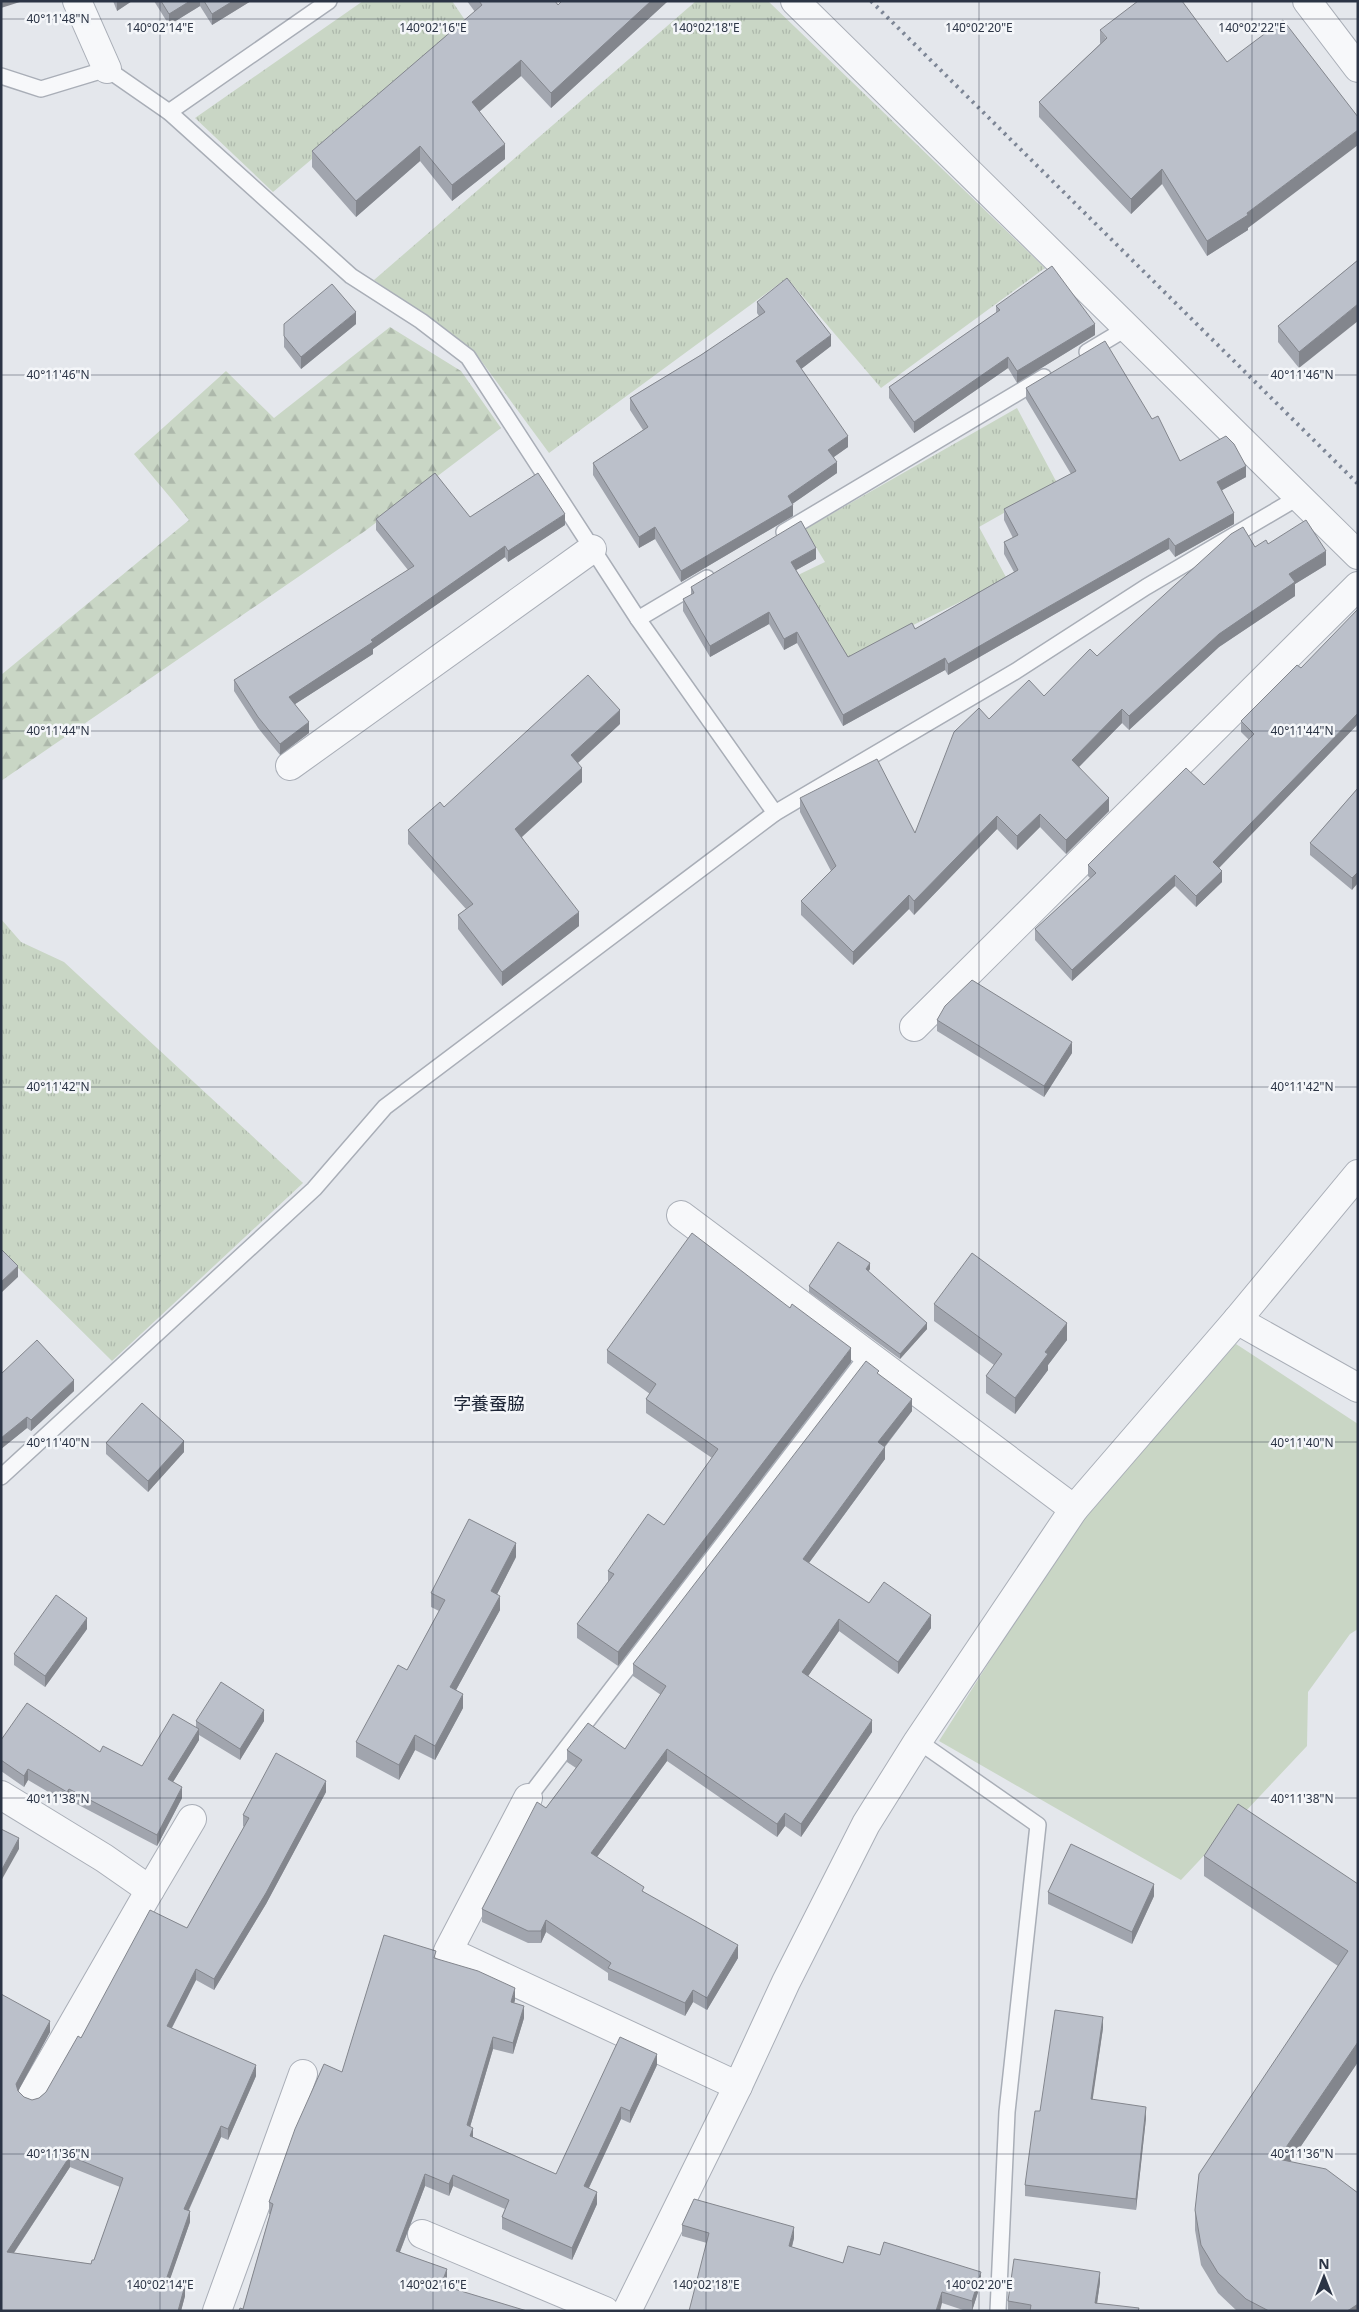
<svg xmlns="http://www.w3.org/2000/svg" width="1359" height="2312" font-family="'Noto Sans','Noto Sans JP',sans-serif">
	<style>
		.grass { fill: url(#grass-tufts) }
		.forest { fill: url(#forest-firs) }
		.park { fill: #c9d6c5 }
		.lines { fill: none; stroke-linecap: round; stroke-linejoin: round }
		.service-casing { stroke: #a9aeb7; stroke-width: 18 }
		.minor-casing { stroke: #a9aeb7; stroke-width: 30 }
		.tertiary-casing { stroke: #a9aeb7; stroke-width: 30 }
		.service { stroke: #f7f8fa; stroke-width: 15 }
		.minor { stroke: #f7f8fa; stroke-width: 28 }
		.tertiary { stroke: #f7f8fa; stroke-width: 28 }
		.rail { stroke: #7d8696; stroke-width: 4; stroke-dasharray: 2.5 5; stroke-linecap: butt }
		.wall { fill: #a1a5ae; fill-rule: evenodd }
		.shaded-wall { fill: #83868d }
		.building { fill: #bbc0ca; stroke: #83868d; fill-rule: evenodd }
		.ticks { fill: none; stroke: #2b3445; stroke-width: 1; stroke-opacity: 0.45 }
		.labels { text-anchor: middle; stroke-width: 5; stroke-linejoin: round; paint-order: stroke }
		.quarter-label { font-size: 18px; fill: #1d2536; stroke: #f4f6f9 }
		.ticks-label { font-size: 12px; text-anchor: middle; fill: #2b3445; stroke: #f4f6f9; stroke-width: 5; stroke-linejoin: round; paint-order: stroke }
	</style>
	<defs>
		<pattern id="grass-tufts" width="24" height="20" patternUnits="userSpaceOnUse" patternTransform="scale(1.25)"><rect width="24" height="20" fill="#c9d6c5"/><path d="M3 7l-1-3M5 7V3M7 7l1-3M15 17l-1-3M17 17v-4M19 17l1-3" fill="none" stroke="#adb8ab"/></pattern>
		<pattern id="forest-firs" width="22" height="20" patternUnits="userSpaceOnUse" patternTransform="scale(1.25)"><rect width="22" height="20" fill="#c9d6c5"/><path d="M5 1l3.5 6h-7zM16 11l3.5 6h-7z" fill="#adb8ab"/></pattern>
	</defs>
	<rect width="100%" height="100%" fill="#e4e7ec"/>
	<g class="grass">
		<path d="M363 1H452L469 26 273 192 195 118Z"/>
		<path d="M696 1H768L1045 268 881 388 787 278 549 453 474 351 374 280Z"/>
		<path d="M1017 408 1057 483 979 527 1007 579 846 658 798 575 825 562 805 529Z"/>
		<path d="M1 919 21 942 64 962 303 1183 112 1361 1 1251Z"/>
	</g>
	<path class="forest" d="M390 327 461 371 501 428 365 531 1 781V675L189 520 134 454 226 371 274 418Z"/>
	<path class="park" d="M1236 1344 1358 1424V1629L1350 1634 1308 1692 1307 1746 1181 1880 939 1741 1083 1514Z"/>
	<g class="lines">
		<g class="service-casing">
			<g id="service">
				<path d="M1 76 41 89 107 69 169 112 351 276 421 321 468 357 638 619 775 813"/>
				<path d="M169 112 329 1"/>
				<path d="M1087 352 1127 328"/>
				<path d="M784 532 1044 377"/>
				<path d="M638 619 707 578"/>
				<path d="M1 1477 314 1189 385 1107 775 813 1016 671 1146 587 1299 497"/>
				<path d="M918 1741 1038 1825 1007 2112 998 2311"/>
				<path d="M528 1798 867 1356"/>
			</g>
		</g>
		<g class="minor-casing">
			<g id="minor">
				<path d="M77 1 107 69"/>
				<path d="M795 1 1358 555"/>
				<path d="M290 766 592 549"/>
				<path d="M914 1027 1358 586"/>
				<path d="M681 1215 1074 1509"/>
				<path d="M1237 1320 1358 1388"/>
				<path d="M1 1795 104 1858 150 1890 192 1819"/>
				<path d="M528 1798 448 1951 738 2086"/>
				<path d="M32 2095 150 1890"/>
				<path d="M422 2234 605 2311"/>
				<path d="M217 2311 303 2074"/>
			</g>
		</g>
		<g class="tertiary-casing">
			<g id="tertiary">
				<path d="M1307 1 1358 68"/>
				<path d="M627 2311 738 2086 786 1982 866 1824 918 1741 1074 1509 1237 1320 1358 1174"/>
			</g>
		</g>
		<use href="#service" class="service"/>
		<use href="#minor" class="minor"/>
		<use href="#tertiary" class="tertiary"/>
		<path class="rail" d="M871 1 1358 484"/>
	</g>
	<g class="wall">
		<path d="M113 1H132L117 11Z"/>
		<path d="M154 1H251L212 25 200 6 169 25Z"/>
		<path d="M467 1H555L558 5 562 1H668L551 108 521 76 479 111 505 159 452 201 420 161 356 217 312 167V151L475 12Z"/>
		<path d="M1100 30 1248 228V230L1207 256 1162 184 1131 214 1039 117V102L1100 44Z"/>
		<path d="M1358 260 1299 368 1278 342V326Z"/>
		<path d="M757 302 831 346 801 369 848 447 834 457 837 473 792 504 793 516 681 582 655 539 639 548 593 475V463L643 430 630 410V398L701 355 759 316 757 313Z"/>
		<path d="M996 306 1095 335 1017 383 1008 368 914 433 889 398V387L996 313Z"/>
		<path d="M284 324H356L301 369 284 347Z"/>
		<path d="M1026 388 1152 419 1180 461 1246 477 1222 490 1234 524 1175 557 1169 549 948 675 945 670 843 726 797 643 784 650 769 624 710 657 683 611V599L691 595V587L816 559 796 570 848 657 915 629 1014 572 1004 554V542L1013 538 1004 520V509L1071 474 1026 399Z"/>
		<path d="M470 517 565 525 508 562 505 557 373 649V654L295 704 309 733 280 755 258 728 234 691V680L408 570 376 530V519Z"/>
		<path d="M1268 544 1326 565 1295 584V596L1219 647 1129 730 1122 723 1079 767 1109 811 1066 854 1040 827 1017 850 997 829 914 915 909 909 853 965 801 915V901L831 871 800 812V798L915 833 989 719 1044 696 1097 656 1255 547Z"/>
		<path d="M1241 721 1358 724 1219 868 1222 882 1196 907 1175 886 1072 981 1035 940V929L1090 878 1088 876V865L1204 785 1249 740 1241 732Z"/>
		<path d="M620 724 578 763 582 782 522 837 579 926 502 986 458 929V915L466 909 408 844V830L444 807Z"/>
		<path d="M1358 788 1352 890 1310 855V843Z"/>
		<path d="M937 1020 1072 1053 1044 1097 937 1031Z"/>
		<path d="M870 1269 868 1272 927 1329 900 1359 809 1292V1286Z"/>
		<path d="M934 1304 1067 1340 1048 1365V1370L1015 1414 986 1393V1376L994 1365 934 1321Z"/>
		<path d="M607 1350 851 1362 618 1666 577 1638V1624L608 1582V1571L664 1525 712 1458 646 1413V1399L650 1394 607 1363Z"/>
		<path d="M1 1374 74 1391 31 1431 27 1428 1 1449Z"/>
		<path d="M879 1374 912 1411 885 1447V1459L809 1563 869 1603 931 1628 898 1674 839 1631 808 1676 872 1732 801 1837 785 1826 777 1837 667 1761 597 1857 644 1892 738 1958 707 2010 693 2002 685 2016 608 1980V1973L546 1932 541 1943H528L482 1922V1909L546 1808 576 1768 567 1762V1750L625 1749 661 1695 633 1676V1664Z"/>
		<path d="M106 1443 184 1452 148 1492 106 1454Z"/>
		<path d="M516 1557 497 1594 500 1610 456 1690 463 1708 435 1760 415 1750 399 1780 356 1757V1742L407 1670 439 1611 431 1607V1593Z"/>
		<path d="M87 1629 45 1687 14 1665V1654Z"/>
		<path d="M196 1721H264L240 1760 199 1735V1740L173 1782 182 1798 157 1846 69 1800 67 1803 28 1780 24 1787 1 1771V1740L100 1752 142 1766 196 1727Z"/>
		<path d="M326 1792 266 1904 214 1990 196 1980 172 2028 256 2076 228 2140 221 2137 189 2210 190 2222 169 2281 185 2296 181 2311H1V1994L50 2032 18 2091 24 2097 32 2100 39 2098 46 2092 81 2038 187 1928 244 1827 243 1826V1815ZM70 2167 120 2187 94 2260 91 2264 14 2253Z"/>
		<path d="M1204 1856 1358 1884V2062L1290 2162 1358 2311H1237L1218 2293 1201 2265 1195 2230V2210L1338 1966 1204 1876Z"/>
		<path d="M1048 1892 1154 1896 1132 1944 1048 1904Z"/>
		<path d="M436 1958 515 2000 514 2003 524 2018 513 2054 493 2049 470 2127 473 2137 556 2174 657 2065 630 2123 621 2119 589 2188 597 2204 572 2260 502 2229V2217L505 2209 453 2186 449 2196 425 2186 400 2252 447 2281 445 2286 243 2309 270 2214H269V2202L342 2072Z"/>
		<path d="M1103 2028 1092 2100 1146 2118 1136 2210 1025 2196V2185L1040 2111Z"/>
		<path d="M682 2225 794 2238 792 2247 843 2263 880 2255 981 2283 972 2311H966L942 2303 707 2243 682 2236Z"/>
		<path d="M1100 2282 1097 2303 1139 2311H1008V2301Z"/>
	</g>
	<g class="shaded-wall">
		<path d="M1 1H23L1 8Z"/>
		<path d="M117 1H132L117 11Z"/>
		<path d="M190 1H200V6L169 25V14Z"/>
		<path d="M233 1H251L212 25V14Z"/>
		<path d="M651 1H668L551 108V93Z"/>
		<path d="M521 60V76L472 118V102Z"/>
		<path d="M1358 130V145L1248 228V230L1207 256V241L1247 213Z"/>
		<path d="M505 144V159L452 201V185Z"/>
		<path d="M420 146V161L356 217V201Z"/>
		<path d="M1162 169V184L1131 214V199Z"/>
		<path d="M1358 304V321L1299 368V352Z"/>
		<path d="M356 312V324L301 369V357Z"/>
		<path d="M1095 324V335L1017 383V371Z"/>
		<path d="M831 335V346L796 373V361Z"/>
		<path d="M1008 357V368L914 433V422Z"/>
		<path d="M848 436V447L828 461V450Z"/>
		<path d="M837 462V473L788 507V496Z"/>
		<path d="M1246 466V477L1217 493V482Z"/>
		<path d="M793 505V516L681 582V571Z"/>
		<path d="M1234 513V524L1175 557V546Z"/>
		<path d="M565 514V525L508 562V551Z"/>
		<path d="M655 527V539L639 548V537Z"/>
		<path d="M1169 538V549L948 675V664Z"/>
		<path d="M505 546V557L373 649V654L289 708V697Z"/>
		<path d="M816 548V559L791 573V562Z"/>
		<path d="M1326 551V565L1295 584V596L1219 647 1129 730V716L1219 634 1289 574Z"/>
		<path d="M769 612V624L710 657V646Z"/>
		<path d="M797 632V643L784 650V639Z"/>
		<path d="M945 658V670L843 726V715Z"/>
		<path d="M1122 709V723L1072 774V760Z"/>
		<path d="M620 710V724L571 769V755Z"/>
		<path d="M1358 713V724L1213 874V862Z"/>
		<path d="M309 722V733L280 755V744Z"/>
		<path d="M582 768V782L515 843V829Z"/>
		<path d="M1109 798V811L1066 854V840Z"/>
		<path d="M1040 814V827L1017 850V836Z"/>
		<path d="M997 816V829L914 915V901Z"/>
		<path d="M1222 871V882L1196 907V896Z"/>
		<path d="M1358 872V883L1352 890V878Z"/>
		<path d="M1175 875V886L1072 981V970Z"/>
		<path d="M909 895V909L853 965V952Z"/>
		<path d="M579 912V926L502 986V972Z"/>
		<path d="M1072 1042V1053L1044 1097V1086Z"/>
		<path d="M870 1263V1269L866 1275V1269Z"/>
		<path d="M18 1266V1277L1 1293V1282Z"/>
		<path d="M927 1323V1329L900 1359V1354Z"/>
		<path d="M1067 1323V1340L1048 1365V1370L1015 1414V1398L1045 1352Z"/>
		<path d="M851 1348V1362L618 1666V1652Z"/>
		<path d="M74 1380V1391L31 1431V1420Z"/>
		<path d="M912 1399V1411L878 1455V1442Z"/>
		<path d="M27 1417V1428L1 1449V1438Z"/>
		<path d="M184 1441V1452L148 1492V1481Z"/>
		<path d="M885 1447V1459L803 1571V1559Z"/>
		<path d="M516 1543V1557L491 1606V1591Z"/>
		<path d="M500 1596V1610L450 1701V1687Z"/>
		<path d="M931 1615V1628L898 1674V1662Z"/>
		<path d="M87 1618V1629L45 1687V1676Z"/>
		<path d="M839 1619V1631L802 1685V1672Z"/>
		<path d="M463 1694V1708L435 1760V1746Z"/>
		<path d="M264 1710V1721L240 1760V1749Z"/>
		<path d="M872 1720V1732L801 1837V1824Z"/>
		<path d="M199 1729V1740L168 1790V1779Z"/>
		<path d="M415 1735V1750L399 1780V1765Z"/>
		<path d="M667 1749V1761L591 1865V1853Z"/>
		<path d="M28 1769V1780L24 1787V1776Z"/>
		<path d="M326 1781V1792L266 1904 214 1990V1979Z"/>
		<path d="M182 1787V1798L157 1846V1835Z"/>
		<path d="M69 1789V1800L67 1803V1792Z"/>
		<path d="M785 1813V1826L777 1837V1824Z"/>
		<path d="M19 1838V1849L1 1881V1871Z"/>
		<path d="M1154 1884V1896L1132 1944V1932Z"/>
		<path d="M546 1920V1932L541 1943V1931Z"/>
		<path d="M738 1945V1958L707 2010V1998Z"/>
		<path d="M196 1969V1980L167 2037V2026Z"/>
		<path d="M515 1988V2000L511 2014V2002Z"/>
		<path d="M693 1990V2002L685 2016V2003Z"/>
		<path d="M524 2006V2018L513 2054V2043Z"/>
		<path d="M1103 2017V2028L1091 2111V2099Z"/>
		<path d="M50 2021V2032L16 2095V2084Z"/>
		<path d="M493 2037V2049L467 2137V2125Z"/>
		<path d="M1358 2042V2062L1278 2180V2159Z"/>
		<path d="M657 2054V2065L630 2123V2111Z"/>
		<path d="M256 2065V2076L228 2140V2129Z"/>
		<path d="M621 2107V2119L584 2198V2186Z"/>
		<path d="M1146 2107V2118L1136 2210V2199Z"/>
		<path d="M221 2126V2137L184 2220V2209Z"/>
		<path d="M473 2128V2140L470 2136Z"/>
		<path d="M70 2156V2167L7 2263V2252Z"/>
		<path d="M425 2174V2186L396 2262V2251Z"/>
		<path d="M453 2175V2186L449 2196V2184Z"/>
		<path d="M597 2192V2204L572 2260V2248Z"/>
		<path d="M190 2211V2222L166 2291V2280Z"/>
		<path d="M794 2227V2238L789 2257V2246Z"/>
		<path d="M447 2269V2281L441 2297V2285Z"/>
		<path d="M981 2272V2283L972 2311V2301Z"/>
		<path d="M1100 2272V2282L1096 2311 1095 2303Z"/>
		<path d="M185 2285V2296L181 2311H178Z"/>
		<path d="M942 2292V2303L940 2311H936Z"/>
		<path d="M1358 2304V2311H1346Z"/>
	</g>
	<g class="building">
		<path d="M161 1H190L169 14Z"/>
		<path d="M204 1H233L212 14Z"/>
		<path d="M479 1H555L558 5 562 1H651L551 93 521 60 472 102 505 144 452 185 420 146 356 201 312 151 482 5Z"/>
		<path d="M1138 1H1182L1227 62 1283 20 1358 117V130L1247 213 1248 215 1207 241 1162 169 1131 199 1039 102 1107 38 1100 30Z"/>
		<path d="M1358 260V304L1299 352 1278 326Z"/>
		<path d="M1052 266 1095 324 1017 371 1008 357 914 422 889 387 1000 310 996 306Z"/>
		<path d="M787 278 831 335 796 361 848 436 828 450 837 462 788 496 793 505 681 571 655 527 639 537 593 463 648 427 630 398 701 355 765 312 757 302Z"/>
		<path d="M332 284 356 312 301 357 284 336V324Z"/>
		<path d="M1105 341 1152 419 1158 416 1180 461 1226 436 1234 444 1246 466 1217 482 1234 513 1175 546 1169 538 948 664 945 658 843 715 797 632 784 639 769 612 710 646 683 599 694 593 691 587 801 521 816 548 791 562 848 657 912 623 915 629 1018 570 1004 542 1018 535 1004 509 1076 471 1026 388Z"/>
		<path d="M435 473 470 517 538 473 565 514 508 551 505 546 371 640 373 642 289 697 309 722 280 744 258 717 234 680 414 566 376 519Z"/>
		<path d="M1306 520 1326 551 1289 574 1295 582 1219 634 1129 716 1122 709 1072 760 1109 798 1066 840 1040 814 1017 836 997 816 914 901 909 895 853 952 801 901 836 866 800 798 877 759 915 833 954 732 979 708 989 719 1029 680 1044 696 1090 649 1097 656 1231 534 1243 527 1255 547 1266 540 1268 544Z"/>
		<path d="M1358 609V713L1213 862 1222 871 1196 896 1175 875 1072 970 1035 929 1096 873 1088 865 1186 768 1204 785 1254 734 1241 721 1297 665 1301 668Z"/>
		<path d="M588 675 620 710 571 755 582 768 515 829 579 912 502 972 458 915 473 904 408 830 440 802 444 807Z"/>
		<path d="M1358 788V872L1352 878 1310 843Z"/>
		<path d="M972 980 1072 1042 1044 1086 937 1020 945 1006Z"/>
		<path d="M692 1233 790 1308 792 1304 851 1348 618 1652 577 1624 614 1574 608 1571 648 1514 664 1525 718 1449 646 1399 656 1384 607 1350Z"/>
		<path d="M838 1242 870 1263 866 1269 927 1323 900 1354 809 1286Z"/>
		<path d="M1 1249 18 1266 1 1282Z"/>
		<path d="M972 1253 1067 1323 1045 1352 1048 1354 1015 1398 986 1376 1002 1354 934 1304Z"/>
		<path d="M37 1340 74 1380 31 1420 27 1417 1 1438V1374Z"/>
		<path d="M866 1361 879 1371 877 1373 912 1399 878 1442 885 1447 803 1559 869 1603 884 1582 931 1615 898 1662 839 1619 802 1672 872 1720 801 1824 785 1813 777 1824 667 1749 591 1853 644 1887 642 1891 738 1945 707 1998 693 1990 685 2003 608 1968 611 1963 546 1920 541 1931H528L482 1909 537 1802 546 1808 582 1760 567 1750 588 1723 625 1749 666 1686 633 1664Z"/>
		<path d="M142 1403 184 1441 148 1481 106 1443Z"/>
		<path d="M469 1519 516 1543 491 1591 500 1596 450 1687 463 1694 435 1746 415 1735 399 1765 356 1742 398 1665 407 1670 445 1600 431 1593Z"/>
		<path d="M56 1595 87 1618 45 1676 14 1654Z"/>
		<path d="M221 1682 264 1710 240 1749 196 1721Z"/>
		<path d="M27 1703 100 1752 103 1746 142 1766 173 1714 199 1729 168 1779 182 1787 157 1835 69 1789 67 1792 28 1769 24 1776 1 1760V1740Z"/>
		<path d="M276 1753 326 1781 266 1893 214 1979 196 1969 167 2026 256 2065 228 2129 221 2126 184 2209 190 2211 166 2280 185 2285 178 2311H1V2091L2 2090 1 2089V1994L50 2021 16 2084 18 2091 24 2097 32 2100 39 2098 46 2092 78 2036 81 2038 150 1910 187 1928 249 1818 243 1815ZM70 2156 123 2178 94 2260H92L91 2264 7 2252Z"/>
		<path d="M1238 1804 1358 1884V2042L1278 2159 1326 2169 1358 2193V2304L1349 2310 1346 2311H1269L1246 2299 1218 2273 1201 2245 1195 2210 1199 2174 1348 1951 1204 1856Z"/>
		<path d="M1 1829 19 1838 1 1871Z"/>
		<path d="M1071 1844 1154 1884 1132 1932 1048 1892Z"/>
		<path d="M384 1935 436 1951 434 1958 478 1971 515 1988 511 2002 524 2006 513 2043 493 2037 467 2125 473 2128 470 2136 556 2174 620 2037 657 2054 630 2111 621 2107 584 2186 597 2192 572 2248 502 2217 509 2200 453 2175 449 2184 425 2174 396 2251 447 2269 441 2285 527 2311H239L240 2308 243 2309 273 2204 269 2202 295 2129 324 2064 342 2072Z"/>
		<path d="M1055 2010 1103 2017 1091 2099 1146 2107 1136 2199 1025 2185 1035 2111H1040Z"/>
		<path d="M694 2199 794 2227 789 2246 843 2263 848 2246 880 2255 884 2242 981 2272 972 2301 942 2292 936 2311H689L709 2233 682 2225Z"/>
		<path d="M1014 2259 1100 2272 1095 2303 1139 2308 1138 2311H1030L1031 2305 1008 2301Z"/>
	</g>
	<path class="ticks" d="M160 1V2311M433 1V2311M706 1V2311M979 1V2311M1252 1V2311M1 19H1358M1 375H1358M1 731H1358M1 1087H1358M1 1442H1358M1 1798H1358M1 2154H1358"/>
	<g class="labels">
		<g class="quarter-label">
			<text x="489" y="1410">字養蚕脇</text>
		</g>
	</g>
	<g class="ticks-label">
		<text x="58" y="23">40°11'48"N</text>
		<text x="160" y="32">140°02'14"E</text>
		<text x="433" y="32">140°02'16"E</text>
		<text x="706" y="32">140°02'18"E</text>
		<text x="979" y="32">140°02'20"E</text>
		<text x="1252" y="32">140°02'22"E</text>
		<text x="58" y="379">40°11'46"N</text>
		<text x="1302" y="379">40°11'46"N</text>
		<text x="58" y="735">40°11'44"N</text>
		<text x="1302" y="735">40°11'44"N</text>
		<text x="58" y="1091">40°11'42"N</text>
		<text x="1302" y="1091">40°11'42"N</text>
		<text x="58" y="1447">40°11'40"N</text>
		<text x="1302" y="1447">40°11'40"N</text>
		<text x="58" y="1803">40°11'38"N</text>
		<text x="1302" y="1803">40°11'38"N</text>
		<text x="58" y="2158">40°11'36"N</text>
		<text x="1302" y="2158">40°11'36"N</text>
		<text x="160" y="2289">140°02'14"E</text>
		<text x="433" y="2289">140°02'16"E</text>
		<text x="706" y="2289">140°02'18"E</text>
		<text x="979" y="2289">140°02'20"E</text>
	</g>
	<rect width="1359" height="2312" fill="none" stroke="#2b3445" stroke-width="5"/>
	<g transform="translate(1324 2277)" stroke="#f4f6f9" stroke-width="4" paint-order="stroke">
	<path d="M0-4L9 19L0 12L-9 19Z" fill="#2b3445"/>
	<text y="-8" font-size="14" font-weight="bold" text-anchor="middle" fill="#2b3445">N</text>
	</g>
</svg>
